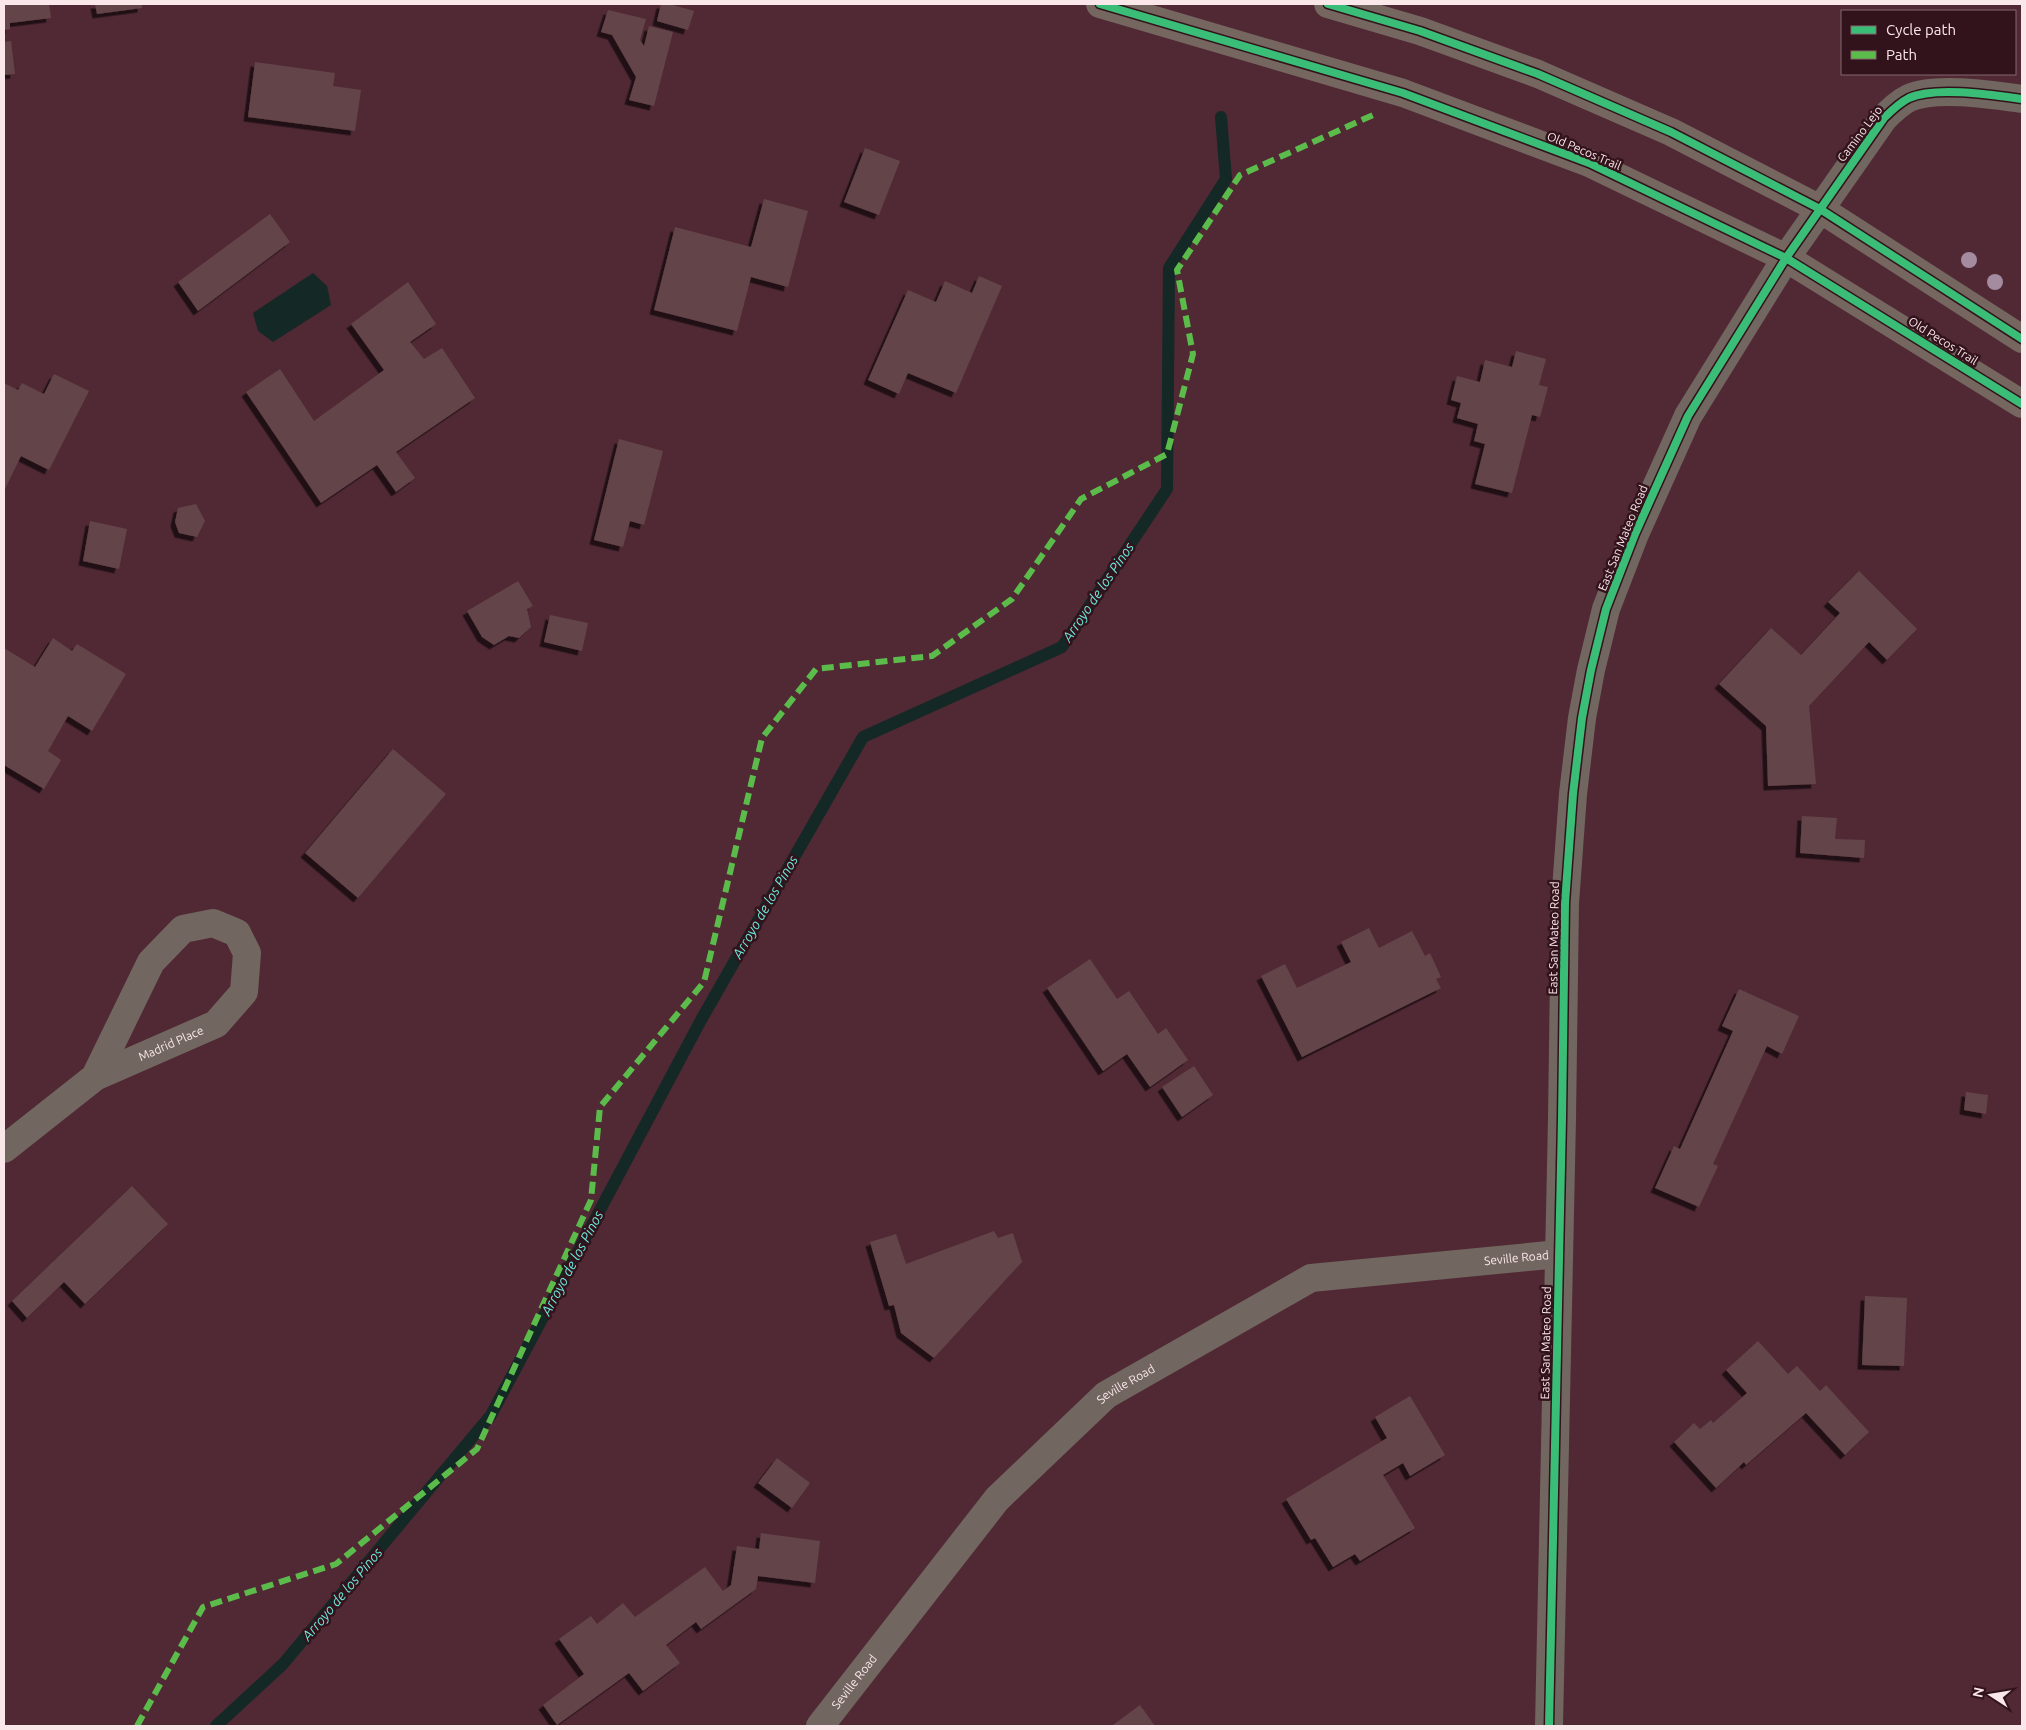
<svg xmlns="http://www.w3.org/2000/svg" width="2026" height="1730" font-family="Ubuntu,sans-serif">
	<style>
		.water { fill: #142826 }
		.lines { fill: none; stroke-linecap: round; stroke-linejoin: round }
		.stream { stroke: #142826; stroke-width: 12 }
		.building { fill: #644448; filter: url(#shadow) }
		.minor { stroke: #726660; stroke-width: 28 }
		.tertiary { stroke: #726660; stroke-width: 28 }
		.secondary { stroke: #756760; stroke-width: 28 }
		.quiet { stroke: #5cbc4b; stroke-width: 6; stroke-dasharray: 12 6; stroke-linecap: butt }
		.cycleway-casing { stroke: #33131b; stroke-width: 11 }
		.cycleway { stroke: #3abd76; stroke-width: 8 }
		.tree { fill: #a48ba0 }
		.labels { text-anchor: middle; stroke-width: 5; stroke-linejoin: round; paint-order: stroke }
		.street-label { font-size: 12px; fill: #fae7ea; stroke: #33131b }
		.water-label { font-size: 14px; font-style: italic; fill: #6aeadd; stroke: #33131b }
	</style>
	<defs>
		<filter id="shadow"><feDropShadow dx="-4.5" dy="4.5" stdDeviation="0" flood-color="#0009"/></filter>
	</defs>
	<rect width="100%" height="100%" fill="#502935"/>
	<path class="water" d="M313 273 327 286 331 305 273 342 258 331 253 313Z"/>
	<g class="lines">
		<path class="stream" d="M216 1726 283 1664 491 1415 701 1020 863 737 1062 647 1167 489 1169 268 1226 179 1221 117"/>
	</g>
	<g class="building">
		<path d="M4 4H49L51 18 10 23V29L4 30Z"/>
		<path d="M95 4H142V8L97 14Z"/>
		<path d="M661 4H669L694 11 688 30 657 21Z"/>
		<path d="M608 10 646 19 640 40 644 46 649 26 673 32 654 106 629 100 636 77 612 35 601 32Z"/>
		<path d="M11 41 15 74 4 75V42Z"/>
		<path d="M255 62 335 73 333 86 361 90 355 131 248 117Z"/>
		<path d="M865 148 900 161 879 215 844 202Z"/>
		<path d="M764 199 808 211 788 287 751 277 737 331 654 310 675 227 751 247Z"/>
		<path d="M270 214 290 242 198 311 178 282Z"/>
		<path d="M979 276 1002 286 956 393 908 373 899 394 868 380 908 290 936 302 945 281 972 293Z"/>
		<path d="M408 282 436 324 410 342 424 359 442 348 475 398 396 452 415 478 396 492 377 465 321 503 246 392 280 369 314 421 384 370 351 324Z"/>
		<path d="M1516 351 1546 359 1539 385 1548 387 1540 417 1532 415 1512 493 1475 484 1485 444 1474 441 1478 424 1457 418 1461 403 1451 400 1457 376 1480 382 1485 360 1512 367Z"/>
		<path d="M54 374 89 391 49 470 21 456 4 491V383L18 390 22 383 44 394Z"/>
		<path d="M619 439 663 451 644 525 630 521 623 547 594 540Z"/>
		<path d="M196 504 205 521 197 537 179 533 175 522 178 508Z"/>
		<path d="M90 521 127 529 119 569 83 561Z"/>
		<path d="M1859 571 1917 629 1887 660 1869 642 1809 706 1816 784 1768 786 1766 726 1719 684 1771 628 1801 655 1840 613 1828 602Z"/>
		<path d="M518 581 533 606 527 609 531 627 519 638 509 636 494 645 482 637 467 611Z"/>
		<path d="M550 615 588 623 582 651 544 642Z"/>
		<path d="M53 638 72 651 77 644 126 674 92 731 68 716 48 751 61 760 44 789 4 765V648L35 667Z"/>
		<path d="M393 749 446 794 358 898 305 853Z"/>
		<path d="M1802 816 1837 818 1835 839 1865 840 1864 858 1800 853Z"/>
		<path d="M1369 928 1379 948 1412 931 1425 956 1430 953 1441 977 1436 979 1441 988 1302 1057 1261 976 1285 964 1297 988 1351 962 1341 942Z"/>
		<path d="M1090 959 1117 999 1129 991 1158 1034 1166 1028 1188 1060 1150 1087 1127 1054 1103 1071 1047 988Z"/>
		<path d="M1739 989 1799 1016 1782 1054 1767 1046 1713 1164 1718 1166 1699 1207 1655 1188 1674 1146 1680 1149 1733 1031 1722 1026Z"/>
		<path d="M1194 1066 1213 1095 1182 1117 1162 1087Z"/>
		<path d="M1966 1092 1988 1095 1986 1114 1964 1110Z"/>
		<path d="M132 1186 168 1224 85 1304 64 1282 27 1318 12 1301Z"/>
		<path d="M994 1231 998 1238 1013 1233 1022 1262 934 1358 901 1333 894 1305 889 1306 870 1242 896 1234 906 1264Z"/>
		<path d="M1865 1296 1907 1298 1904 1366 1862 1365Z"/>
		<path d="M1758 1341 1788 1374 1797 1366 1820 1391 1826 1385 1869 1432 1845 1455 1806 1413 1746 1465 1744 1462 1716 1488 1674 1442 1694 1423 1700 1429 1711 1420 1713 1423 1747 1393 1726 1370Z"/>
		<path d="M1410 1396 1445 1455 1410 1476 1403 1463 1383 1475 1415 1528 1360 1561 1355 1554 1333 1567 1315 1538 1311 1540 1286 1499 1387 1438 1375 1417Z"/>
		<path d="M777 1458 810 1483 792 1508 758 1483Z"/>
		<path d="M761 1533 820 1541 815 1583 758 1576 756 1589 701 1629 696 1622 666 1645 680 1663 643 1691 629 1673 557 1725 543 1705 584 1674 559 1639 591 1616 597 1624 623 1603 635 1617 705 1567 723 1591 731 1585 737 1546 759 1549Z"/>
		<path d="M1140 1705 1155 1726H1114L1113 1725Z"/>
	</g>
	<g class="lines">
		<g class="minor">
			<path id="s1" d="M4 1149 95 1077 216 1024 244 992 247 953 237 933 213 923 183 929 151 962 95 1077"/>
			<path id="s2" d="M820 1726 997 1499 1106 1395 1311 1278 1559 1254"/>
		</g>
		<path class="tertiary" d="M1549 1726 1562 1119 1565 903 1573 794 1582 718 1591 670 1606 609 1635 534 1688 416 1786 258 1884 118C1892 110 1899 103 1909 98 1936 86 1993 95 2022 99"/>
		<g class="secondary">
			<path d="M1100 4 1403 93 1589 163 1786 258 2022 404"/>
			<path d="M1328 4 1420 31 1538 74 1671 132 1820 209 2022 339"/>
		</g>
		<path class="quiet" d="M137 1726 203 1607 336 1564 477 1449 591 1200 600 1107 704 982 762 738 816 669 932 656 1012 599 1081 499 1167 454 1193 354 1177 270 1240 175 1373 115"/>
		<g class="cycleway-casing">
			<g id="cycleway">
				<path d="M1100 4 1403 93 1589 163 1786 258 2022 404"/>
				<path d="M1328 4 1420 31 1538 74 1671 132 1820 209 2022 339"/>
				<path d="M1549 1726 1562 1119 1565 903 1573 794 1582 718 1591 670 1606 609 1635 534 1688 416 1786 258 1884 118C1892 110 1899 103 1909 98 1936 86 1993 95 2022 99"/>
			</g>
		</g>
		<use href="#cycleway" class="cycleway"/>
	</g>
	<g class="tree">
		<circle cx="1969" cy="260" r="8"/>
		<circle cx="1995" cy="282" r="8"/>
	</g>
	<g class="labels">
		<g class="street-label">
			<text transform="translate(1860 134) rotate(-53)" y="4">Camino Lejo</text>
			<text transform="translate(1584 151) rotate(23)" y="4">Old Pecos Trail</text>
			<text transform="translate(1943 341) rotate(32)" y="4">Old Pecos Trail</text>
			<text transform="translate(1623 538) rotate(-68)" y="4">East San Mateo Road</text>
			<text transform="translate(1554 938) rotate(-89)" y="4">East San Mateo Road</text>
			<text dy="4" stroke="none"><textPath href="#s1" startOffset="199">Madrid Place</textPath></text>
			<text dy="4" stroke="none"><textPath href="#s2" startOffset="881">Seville Road</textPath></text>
			<text transform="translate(1546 1343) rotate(-89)" y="4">East San Mateo Road</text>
			<text dy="4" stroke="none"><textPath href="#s2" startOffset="461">Seville Road</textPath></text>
			<text dy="4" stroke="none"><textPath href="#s2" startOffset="56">Seville Road</textPath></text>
		</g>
		<g class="water-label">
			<text transform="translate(1098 592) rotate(-56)" y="5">Arroyo de los Pinos</text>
			<text transform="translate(765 907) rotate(-60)" y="5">Arroyo de los Pinos</text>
			<text transform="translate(572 1263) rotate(-62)" y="5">Arroyo de los Pinos</text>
			<text transform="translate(342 1594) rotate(-50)" y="5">Arroyo de los Pinos</text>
		</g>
	</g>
	<rect width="2026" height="1730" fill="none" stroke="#fae7ea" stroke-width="10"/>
	<rect x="1841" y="10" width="175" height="65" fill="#33131b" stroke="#83686e"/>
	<rect x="1851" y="26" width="25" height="8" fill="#3abd76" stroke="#83686e"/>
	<text x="1886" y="35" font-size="15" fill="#fae7ea">Cycle path</text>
	<rect x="1851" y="51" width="25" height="8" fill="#5cbc4b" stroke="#83686e"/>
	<text x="1886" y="60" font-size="15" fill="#fae7ea">Path</text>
	<g transform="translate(1991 1695) rotate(282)" stroke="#33131b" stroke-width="4" paint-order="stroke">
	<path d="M0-4L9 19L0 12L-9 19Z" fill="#fae7ea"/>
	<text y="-8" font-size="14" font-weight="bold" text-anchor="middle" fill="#fae7ea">N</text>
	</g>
</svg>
